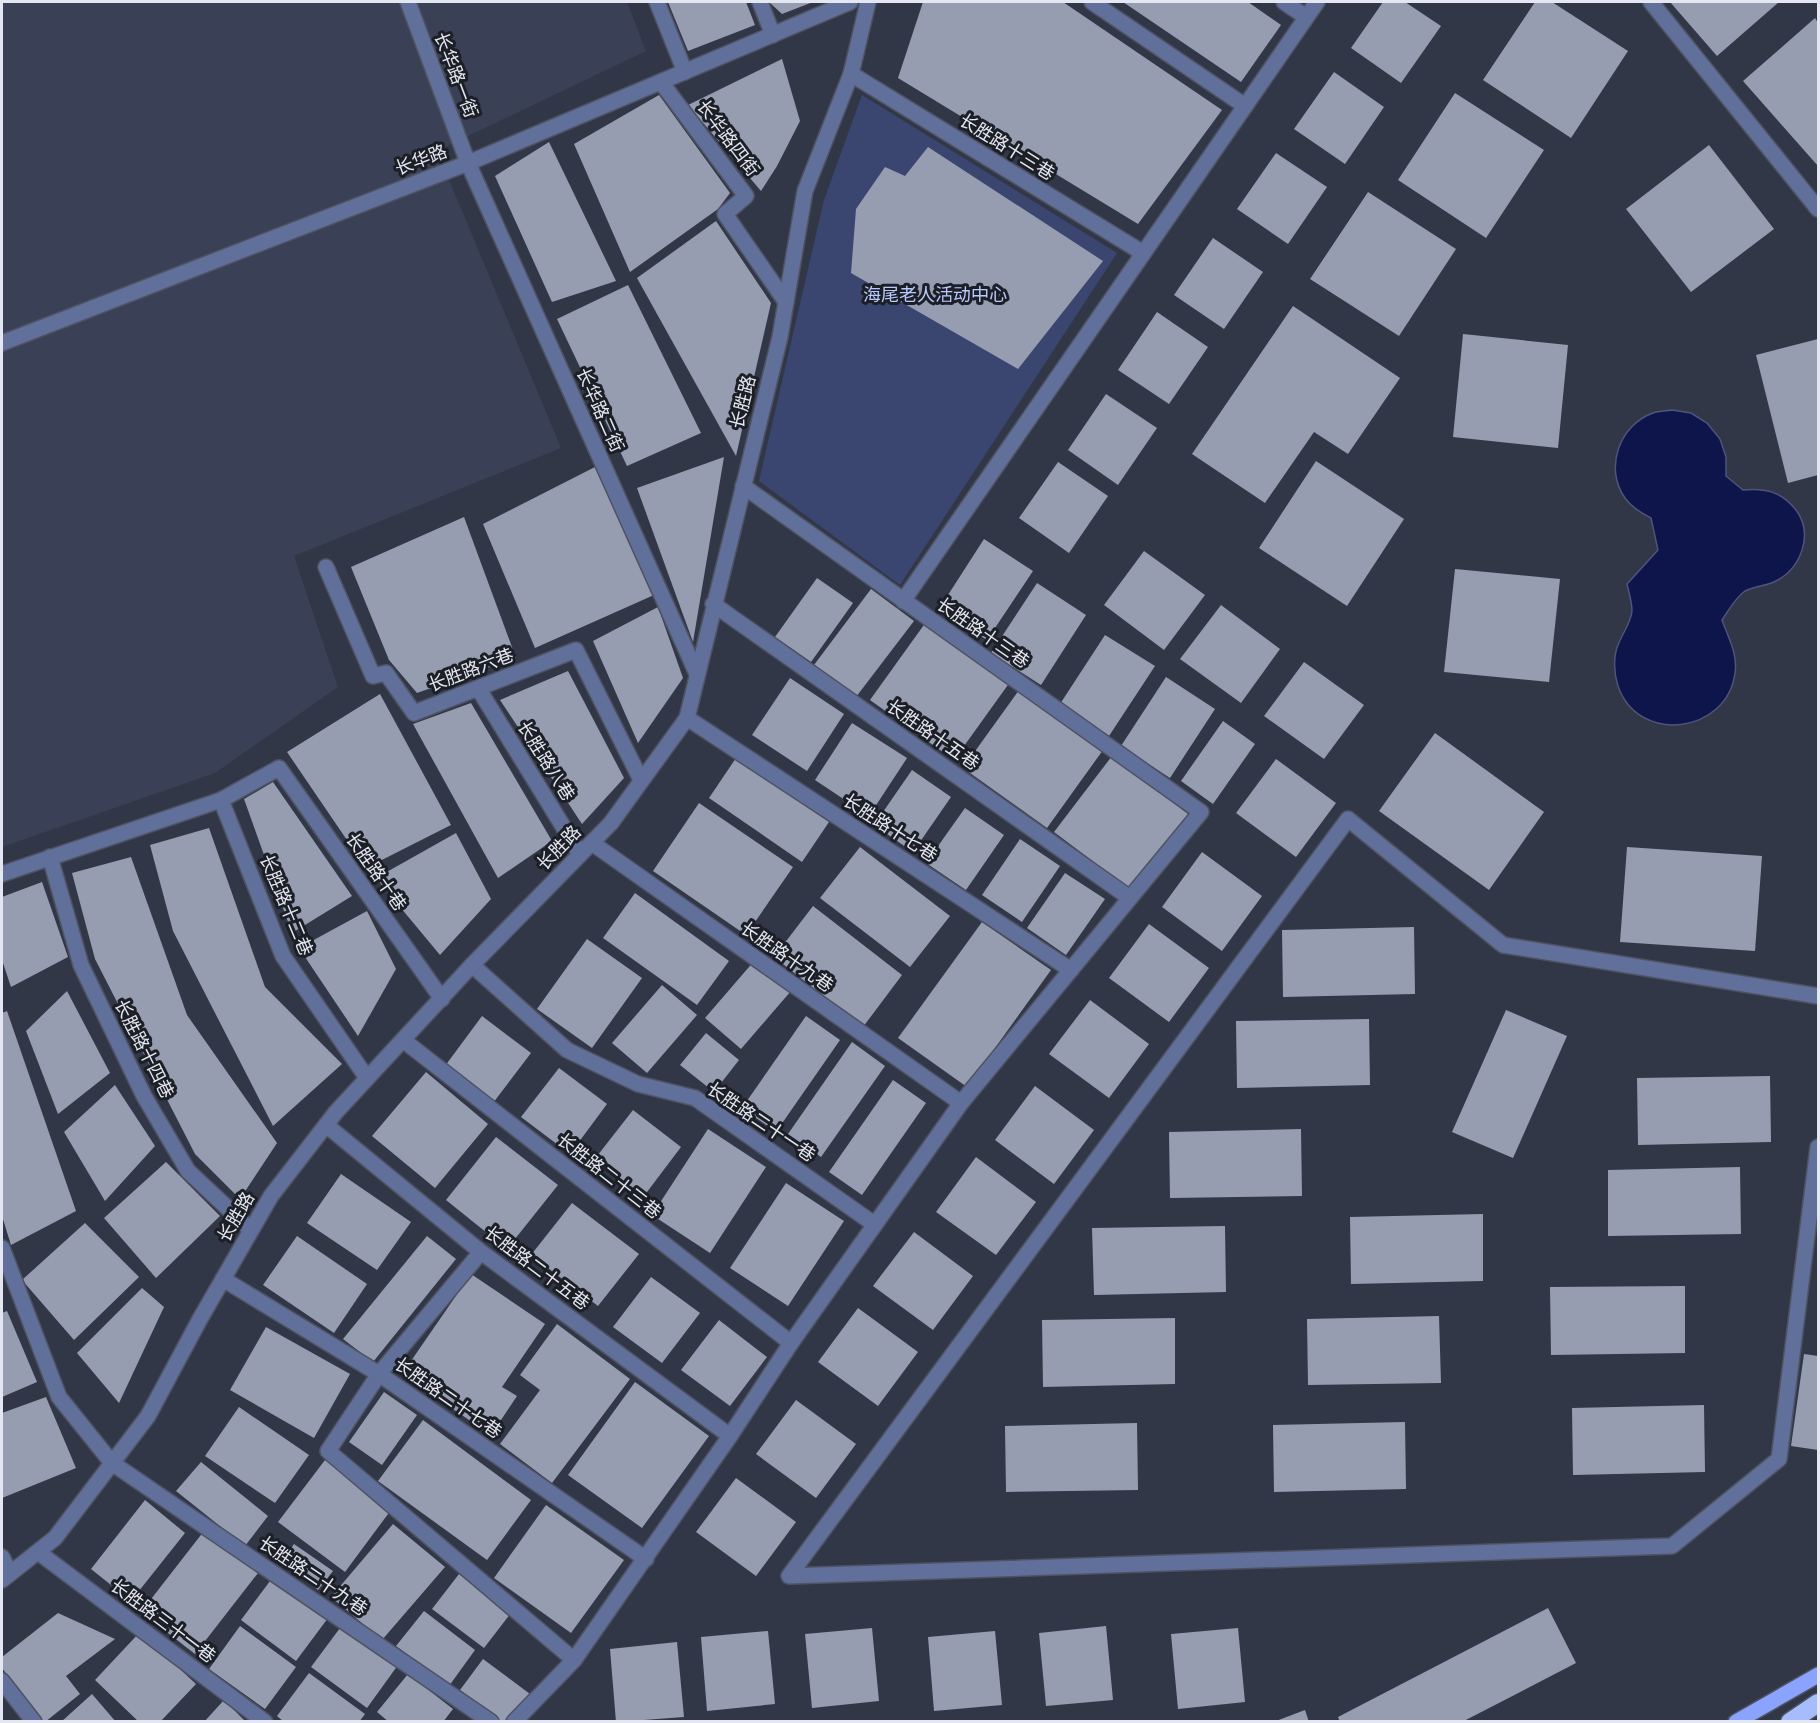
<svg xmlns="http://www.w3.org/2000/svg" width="1820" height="1723" font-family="Signika,'Noto Sans SC',sans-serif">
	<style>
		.built { fill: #3a4156 }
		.green { fill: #3a4670 }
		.water { fill: #0e154b; stroke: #4e547d; stroke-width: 1.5 }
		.building { fill: #979db0 }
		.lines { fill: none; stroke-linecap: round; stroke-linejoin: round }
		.minor-casing { stroke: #4e5362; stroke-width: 18 }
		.major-casing { stroke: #4e5362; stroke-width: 18 }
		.highway-casing { stroke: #4e5362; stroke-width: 21 }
		.minor { stroke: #616f9b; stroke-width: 15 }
		.major { stroke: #89a3fe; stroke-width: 15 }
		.highway { stroke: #a7bcfd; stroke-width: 18 }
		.labels { text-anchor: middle; stroke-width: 6; stroke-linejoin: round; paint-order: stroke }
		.street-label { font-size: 18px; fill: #e4e7f1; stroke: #1c1f26 }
		.park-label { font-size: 18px; fill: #b7c9fe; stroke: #1c1f26 }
	</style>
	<rect width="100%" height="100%" fill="#323747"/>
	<path class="built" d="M2 2H627L646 51 437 151 561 448 294 556 338 687 215 773 2 847Z"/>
	<path class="green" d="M862 95 1117 253 900 585 759 481 824 200Z"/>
	<path class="water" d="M1672 410 1691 413 1707 423 1720 439 1726 457V476L1743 490C1765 488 1781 491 1796 510 1814 534 1801 568 1776 581 1767 586 1755 586 1745 591 1736 597 1728 611 1722 620 1728 637 1738 654 1735 673 1727 734 1638 745 1618 686 1614 674 1613 657 1618 645 1622 634 1631 623 1632 611 1632 602 1629 593 1627 584L1658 550 1651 518C1642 513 1632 508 1625 498 1604 469 1619 425 1653 413 1659 411 1666 411 1672 410Z"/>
	<g class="building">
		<path d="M668 2H746L755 25 688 51Z"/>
		<path d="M769 2H813L782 14Z"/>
		<path d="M923 2H1063L1222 110 1138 224 898 78Z"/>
		<path d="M1123 2H1248L1281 25 1241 82Z"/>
		<path d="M1383 2H1405L1441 26 1401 83 1351 48Z"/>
		<path d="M1535 2H1552L1628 51 1571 138 1483 80Z"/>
		<path d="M1670 2H1779L1717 56Z"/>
		<path d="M1815 18 1818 23V166L1743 81Z"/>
		<path d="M782 59 800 121 777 166 761 191 688 105Z"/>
		<path d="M1334 72 1384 107 1345 164 1294 129Z"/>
		<path d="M1455 93 1544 150 1486 238 1398 180Z"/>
		<path d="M659 95 730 193 718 209 630 272 574 144Z"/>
		<path d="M549 142 616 281 552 302 495 176Z"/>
		<path d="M1709 145 1774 229 1691 292 1626 209Z"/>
		<path d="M928 147 1103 261 1018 369 851 273 856 209 885 167 905 176Z"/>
		<path d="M1276 153 1327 187 1288 244 1237 209Z"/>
		<path d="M1368 192 1456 249 1399 336 1310 279Z"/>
		<path d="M716 221 771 303 736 456 637 278Z"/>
		<path d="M1213 238 1263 272 1224 329 1174 295Z"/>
		<path d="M628 285 701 433 627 466 557 319Z"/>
		<path d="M1293 306 1400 378 1348 454 1314 432 1265 503 1192 454Z"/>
		<path d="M1157 312 1208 347 1169 404 1118 370Z"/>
		<path d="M1463 334 1568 345 1558 448 1453 437Z"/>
		<path d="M1818 339V475L1788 483 1756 355Z"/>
		<path d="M1106 394 1157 428 1118 485 1068 450Z"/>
		<path d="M724 457 693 642 637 488Z"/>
		<path d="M1316 461 1404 519 1347 606 1259 548Z"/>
		<path d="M1058 462 1108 496 1069 553 1019 518Z"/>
		<path d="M595 467 654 595 535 648 483 524Z"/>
		<path d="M464 517 516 658 417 693 389 660 351 567Z"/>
		<path d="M984 539 1033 571 987 640 939 609Z"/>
		<path d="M1144 551 1205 595 1164 650 1104 605Z"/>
		<path d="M1455 569 1560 579 1549 682 1444 672Z"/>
		<path d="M817 578 853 603 811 662 775 637Z"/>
		<path d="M1037 583 1086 615 1041 685 991 653Z"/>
		<path d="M871 589 914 621 856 697 814 665Z"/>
		<path d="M1221 605 1280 649 1241 703 1180 659Z"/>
		<path d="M658 607 683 678 638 743 593 641Z"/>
		<path d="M926 622 1010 682 954 760 870 700Z"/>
		<path d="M1105 635 1155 666 1109 736 1060 704Z"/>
		<path d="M1304 662 1364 705 1324 759 1264 716Z"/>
		<path d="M568 671 624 778 582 824 500 700Z"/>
		<path d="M1166 677 1215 709 1170 778 1121 746Z"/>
		<path d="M790 678 844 714 807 771 752 735Z"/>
		<path d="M1019 690 1103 750 1047 828 963 768Z"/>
		<path d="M380 694 451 825 366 868 287 752Z"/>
		<path d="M471 703 552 841 498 878 413 724Z"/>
		<path d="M1223 721 1255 744 1213 804 1181 781Z"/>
		<path d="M852 723 907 758 869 816 815 780Z"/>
		<path d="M1435 733 1544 812 1489 890 1379 811Z"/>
		<path d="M1112 756 1188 814 1131 890 1054 832Z"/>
		<path d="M736 758 829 822 802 862 709 798Z"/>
		<path d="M1276 759 1336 803 1296 857 1236 813Z"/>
		<path d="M912 770 951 797 913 852 874 825Z"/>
		<path d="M273 782 352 896 292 933 244 799Z"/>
		<path d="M699 803 793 867 746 935 653 871Z"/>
		<path d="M965 808 1004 835 966 890 926 863Z"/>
		<path d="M209 828 265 987 342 1064 273 1126 173 931 150 845Z"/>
		<path d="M456 833 491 899 440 955 376 878Z"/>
		<path d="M1020 839 1060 866 1022 922 982 895Z"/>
		<path d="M860 847 950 916 910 967 820 898Z"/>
		<path d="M1627 847 1762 856 1755 951 1620 942Z"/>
		<path d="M1202 852 1262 896 1222 951 1162 907Z"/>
		<path d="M131 857 187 1015 277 1143 240 1199 195 1154 95 959 72 873Z"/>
		<path d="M1065 873 1105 899 1066 955 1027 928Z"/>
		<path d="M42 882 68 957 11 987 2 960V897Z"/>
		<path d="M635 893 729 961 697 1005 603 938Z"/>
		<path d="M813 906 902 975 863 1027 774 957Z"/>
		<path d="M367 911 396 969 358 1036 299 948Z"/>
		<path d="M982 922 1051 970 967 1087 898 1038Z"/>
		<path d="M1149 924 1209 968 1169 1022 1109 978Z"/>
		<path d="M1414 927 1415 994 1283 997 1282 930Z"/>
		<path d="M587 939 642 978 592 1048 537 1009Z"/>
		<path d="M755 960 791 991 741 1049 705 1018Z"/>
		<path d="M662 985 697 1015 647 1073 612 1043Z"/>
		<path d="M67 991 110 1073 58 1114 26 1031Z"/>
		<path d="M1090 1000 1149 1044 1109 1098 1049 1054Z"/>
		<path d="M1506 1010 1567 1036 1513 1158 1452 1132Z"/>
		<path d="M7 1011 76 1211 11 1245 2 1216V1013Z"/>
		<path d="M482 1016 531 1053 493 1103 445 1066Z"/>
		<path d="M806 1016 840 1040 776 1132 742 1108Z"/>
		<path d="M1369 1019 1370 1085 1237 1088 1236 1021Z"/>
		<path d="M706 1033 739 1060 714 1092 680 1065Z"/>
		<path d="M852 1042 885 1066 821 1157 788 1134Z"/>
		<path d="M559 1068 607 1104 570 1154 521 1117Z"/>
		<path d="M426 1072 488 1124 435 1188 372 1136Z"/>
		<path d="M1770 1076 1771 1142 1638 1145 1637 1078Z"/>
		<path d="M893 1080 926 1103 862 1195 829 1172Z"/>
		<path d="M115 1085 155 1146 105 1201 64 1132Z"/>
		<path d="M1035 1086 1094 1130 1054 1184 995 1140Z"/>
		<path d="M633 1110 681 1147 644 1196 594 1160Z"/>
		<path d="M708 1129 766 1167 710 1253 652 1215Z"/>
		<path d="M1301 1129 1302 1196 1170 1198 1169 1132Z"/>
		<path d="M496 1137 558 1185 507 1249 446 1200Z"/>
		<path d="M976 1157 1036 1202 996 1255 936 1212Z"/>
		<path d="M166 1162 220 1216 156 1278 104 1218Z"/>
		<path d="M1740 1167 1741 1234 1608 1236V1170Z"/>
		<path d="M341 1174 411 1222 377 1270 307 1223Z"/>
		<path d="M786 1183 844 1221 788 1306 730 1268Z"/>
		<path d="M572 1203 639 1254 598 1306 531 1255Z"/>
		<path d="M1483 1214V1281L1351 1284 1350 1217Z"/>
		<path d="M85 1223 139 1277 74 1340 22 1280Z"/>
		<path d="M1225 1226 1226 1292 1094 1295 1092 1228Z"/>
		<path d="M914 1232 973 1276 933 1330 873 1286Z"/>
		<path d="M297 1236 367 1284 334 1333 263 1285Z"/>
		<path d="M427 1236 456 1259 373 1362 343 1339Z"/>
		<path d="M471 1274 545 1324 502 1387 517 1396 491 1435 402 1374Z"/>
		<path d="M651 1277 700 1313 662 1363 613 1327Z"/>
		<path d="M1685 1286V1353L1551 1355 1550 1287Z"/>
		<path d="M142 1288 164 1307 119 1403 77 1353Z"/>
		<path d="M858 1308 918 1352 878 1406 818 1362Z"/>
		<path d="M7 1311 37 1382 2 1397V1313Z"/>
		<path d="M1439 1316 1441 1383 1308 1385 1307 1319Z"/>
		<path d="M1175 1318V1384L1043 1387 1042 1320Z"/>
		<path d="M719 1320 767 1357 730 1406 681 1370Z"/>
		<path d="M557 1324 630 1379 552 1483 500 1444 540 1390 520 1375Z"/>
		<path d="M266 1327 350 1374 314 1438 230 1390Z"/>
		<path d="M1804 1354 1818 1356V1450L1791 1446Z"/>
		<path d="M635 1382 709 1436 642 1528 568 1475Z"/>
		<path d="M384 1392 417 1415 382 1465 349 1442Z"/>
		<path d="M46 1397 76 1468 2 1498V1413Z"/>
		<path d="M796 1400 856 1444 816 1498 756 1454Z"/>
		<path d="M1704 1405 1705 1472 1573 1475 1572 1408Z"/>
		<path d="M239 1407 309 1455 275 1503 205 1456Z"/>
		<path d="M423 1420 531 1500 487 1560 378 1481Z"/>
		<path d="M1405 1422 1406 1489 1274 1492 1273 1425Z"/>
		<path d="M1137 1423 1138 1490 1006 1492 1005 1426Z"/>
		<path d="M325 1460 391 1510 345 1572 278 1522Z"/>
		<path d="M201 1462 268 1516 245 1546 176 1491Z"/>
		<path d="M736 1478 796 1522 756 1576 696 1532Z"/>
		<path d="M145 1500 185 1533 131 1601 91 1569Z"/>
		<path d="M546 1505 624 1560 571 1633 494 1578Z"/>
		<path d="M393 1524 445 1567 382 1640 331 1597Z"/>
		<path d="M204 1531 258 1573 195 1654 141 1612Z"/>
		<path d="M294 1544 333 1571 318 1590 281 1563Z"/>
		<path d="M459 1574 511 1613 484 1648 432 1609Z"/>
		<path d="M273 1577 328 1618 296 1661 241 1620Z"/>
		<path d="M1548 1608 1576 1663 1462 1722H1340L1338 1717Z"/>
		<path d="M424 1611 475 1650 449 1686 396 1646Z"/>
		<path d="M58 1613 115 1639 66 1676 80 1694 45 1722H42L2 1668V1657Z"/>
		<path d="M343 1624 398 1665 367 1708 311 1667Z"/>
		<path d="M240 1626 296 1667 265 1709 209 1669Z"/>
		<path d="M1106 1626 1113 1700 1046 1706 1039 1633Z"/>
		<path d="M872 1628 879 1701 812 1708 805 1634Z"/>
		<path d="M1238 1628 1245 1702 1178 1709 1171 1634Z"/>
		<path d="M768 1631 775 1704 707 1711 701 1637Z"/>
		<path d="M995 1631 1002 1705 934 1711 928 1637Z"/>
		<path d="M140 1632 196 1684 160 1722H139L95 1680Z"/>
		<path d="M677 1642 684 1717 616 1722 610 1649Z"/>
		<path d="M483 1659 530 1694 509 1722H502L460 1690Z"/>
		<path d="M309 1673 365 1714 359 1722H284L277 1716Z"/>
		<path d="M408 1674 453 1709 443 1722H389L377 1712Z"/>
		<path d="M92 1694 116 1722H61Z"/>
		<path d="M224 1700 246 1722H204Z"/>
		<path d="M1305 1710 1309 1722H1276V1721Z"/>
	</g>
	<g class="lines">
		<g class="minor-casing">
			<g id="minor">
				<path d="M408 2 468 163 697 674"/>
				<path d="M657 2 685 72"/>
				<path d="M760 2 773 35"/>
				<path d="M1092 2 1245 106"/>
				<path d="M1284 2 1306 17"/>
				<path d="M1651 2 1818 209"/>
				<path d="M851 74 1143 253"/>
				<path d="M661 82 746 196 725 214 786 302"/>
				<path d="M2 343 468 163 850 2"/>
				<path d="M326 567 373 676 386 673 414 713 576 650 641 780"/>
				<path d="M903 601 1317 2"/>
				<path d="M713 604 1130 898"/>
				<path d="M478 688 580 854"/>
				<path d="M687 718 1071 970"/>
				<path d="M221 800 283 956 367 1078"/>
				<path d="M592 843 961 1103"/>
				<path d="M50 857 81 965 144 1096 188 1171 251 1230"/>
				<path d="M2 874 221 800 279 768 442 999"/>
				<path d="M472 965 567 1050 638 1084 695 1098 874 1224"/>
				<path d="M1818 996 1503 945 1348 819 789 1576 1672 1546 1779 1459 1818 1147"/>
				<path d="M403 1040 791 1343"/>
				<path d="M326 1125 481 1252 730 1436"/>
				<path d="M2 1248 59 1397 112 1463 491 1722"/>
				<path d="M481 1252 379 1374 328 1451 574 1660"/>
				<path d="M223 1279 379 1374 646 1559"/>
				<path d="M38 1552 265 1722"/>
				<path d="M2 1557 10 1573"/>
				<path d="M2 1580 55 1538 148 1416 200 1319 271 1196 336 1112 472 965 611 823 687 718 780 337 805 191 851 74 868 2"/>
				<path d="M2 1681 34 1722"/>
				<path d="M514 1722 574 1660 730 1436 791 1343 961 1103 1201 812 743 486"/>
			</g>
		</g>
		<g class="major-casing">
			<path id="major" d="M1736 1722 1818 1675"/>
		</g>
		<g class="highway-casing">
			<path id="highway" d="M1790 1722 1818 1703"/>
		</g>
		<use href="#minor" class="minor"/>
		<use href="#major" class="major"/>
		<use href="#highway" class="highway"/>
	</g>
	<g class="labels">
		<g class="street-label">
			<text transform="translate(456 75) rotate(69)" y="6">长华路一街</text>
			<text transform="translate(728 138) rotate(53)" y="6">长华路四街</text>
			<text transform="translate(1007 147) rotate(32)" y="6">长胜路十三巷</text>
			<text transform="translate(421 160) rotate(-21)" y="6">长华路</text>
			<text transform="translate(743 402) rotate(-76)" y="6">长胜路</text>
			<text transform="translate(600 410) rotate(66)" y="6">长华路二街</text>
			<text transform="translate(983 633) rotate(35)" y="6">长胜路十三巷</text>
			<text transform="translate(471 670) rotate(-21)" y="6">长胜路六巷</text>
			<text transform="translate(933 735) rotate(35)" y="6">长胜路十五巷</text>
			<text transform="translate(546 761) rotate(58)" y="6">长胜路八巷</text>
			<text transform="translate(890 828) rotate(33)" y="6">长胜路十七巷</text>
			<text transform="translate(559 848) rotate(-46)" y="6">长胜路</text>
			<text transform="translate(376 872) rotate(55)" y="6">长胜路十巷</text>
			<text transform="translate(286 905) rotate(67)" y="6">长胜路十二巷</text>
			<text transform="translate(787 957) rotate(35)" y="6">长胜路十九巷</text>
			<text transform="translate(144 1049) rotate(63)" y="6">长胜路十四巷</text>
			<text transform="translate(761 1122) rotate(34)" y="6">长胜路二十一巷</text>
			<text transform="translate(609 1176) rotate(38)" y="6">长胜路二十三巷</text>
			<text transform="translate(236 1217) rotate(-60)" y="6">长胜路</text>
			<text transform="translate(537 1268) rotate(37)" y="6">长胜路二十五巷</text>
			<text transform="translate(448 1398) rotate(35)" y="6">长胜路二十七巷</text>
			<text transform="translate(313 1576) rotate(34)" y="6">长胜路二十九巷</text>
			<text transform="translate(163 1621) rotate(37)" y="6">长胜路三十一巷</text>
		</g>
		<g class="park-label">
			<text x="935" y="301">海尾老人活动中心</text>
		</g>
	</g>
	<rect width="1820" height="1723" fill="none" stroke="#e4e7f1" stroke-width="6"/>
</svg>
